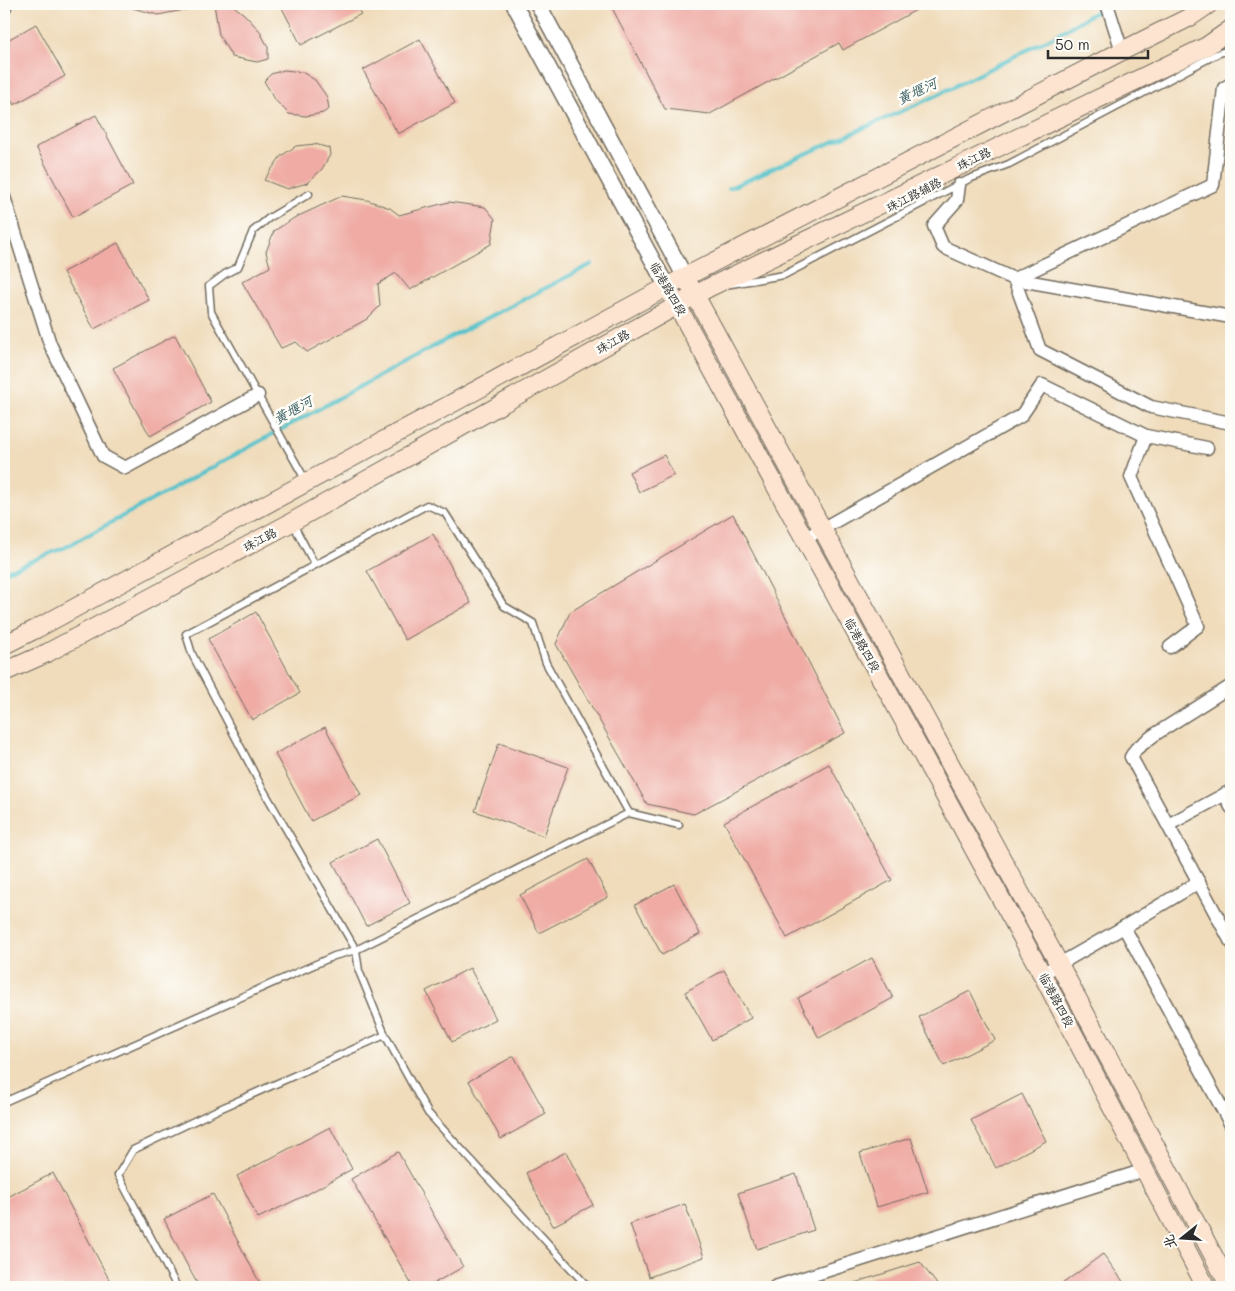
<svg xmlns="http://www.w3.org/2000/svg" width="1235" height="1291" font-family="Mali,'LXGW WenKai TC',sans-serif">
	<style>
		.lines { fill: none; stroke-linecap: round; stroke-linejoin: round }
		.stream { stroke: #55c2cb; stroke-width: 4 }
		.building { fill: #efaba4 }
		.service-casing { stroke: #70695d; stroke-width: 9 }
		.minor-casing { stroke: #70695d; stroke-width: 15 }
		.tertiary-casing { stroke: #70695d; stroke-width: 18 }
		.secondary-casing { stroke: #70695d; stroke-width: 20 }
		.service { stroke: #fff; stroke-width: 6 }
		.minor { stroke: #fff; stroke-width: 12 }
		.tertiary { stroke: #fff; stroke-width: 15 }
		.secondary { stroke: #fde4d0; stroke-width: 18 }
		.labels { text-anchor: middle; stroke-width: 5; stroke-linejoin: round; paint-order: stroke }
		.street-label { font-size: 12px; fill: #2b2b2b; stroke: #fdfcf7 }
		.water-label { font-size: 14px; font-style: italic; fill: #3a6063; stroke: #fdfcf7 }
	</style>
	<rect width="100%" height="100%" fill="#fdfcf7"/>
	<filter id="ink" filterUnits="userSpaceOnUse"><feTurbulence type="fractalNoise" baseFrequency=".02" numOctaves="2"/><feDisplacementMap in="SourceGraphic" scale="10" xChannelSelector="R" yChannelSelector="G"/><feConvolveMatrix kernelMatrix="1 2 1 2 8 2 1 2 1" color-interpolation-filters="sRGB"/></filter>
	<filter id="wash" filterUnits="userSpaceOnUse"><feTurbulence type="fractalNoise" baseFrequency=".0096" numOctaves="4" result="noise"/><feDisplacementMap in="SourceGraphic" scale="20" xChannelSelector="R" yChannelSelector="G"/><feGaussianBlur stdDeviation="1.12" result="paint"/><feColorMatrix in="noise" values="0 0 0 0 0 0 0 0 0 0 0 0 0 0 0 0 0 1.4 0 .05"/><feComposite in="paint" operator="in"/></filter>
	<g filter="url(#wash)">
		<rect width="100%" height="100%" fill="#f0dcbb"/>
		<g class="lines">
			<g class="stream">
				<path d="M729 188 927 100 1053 37 1104 7"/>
				<path d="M4 572 66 547 451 337 592 264"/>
			</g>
		</g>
		<g id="blocks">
			<g class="building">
				<path d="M130 4H188L189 9 158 15 129 7Z"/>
				<path d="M214 4H231L244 14 259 30 268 47V59L257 62 232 57 219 35Z"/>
				<path d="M280 4H355L361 14 301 45Z"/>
				<path d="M610 4H927L843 50 839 43 710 114 665 109Z"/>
				<path d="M36 24 65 76 14 105 4 87V42Z"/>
				<path d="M420 39 455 103 398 134 363 70Z"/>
				<path d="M284 70 302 72 315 80 327 97 329 109 323 113 306 116 289 114 276 101 264 81 271 74Z"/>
				<path d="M96 115 133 185 73 217 36 147Z"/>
				<path d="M315 144 329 148 330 155 322 169 307 183 287 189 264 180 281 156 296 146Z"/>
				<path d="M342 196 367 200 390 208 399 215 449 202 485 207 495 219 491 244 410 290 396 273 378 284 380 306 367 319 307 352 296 342 281 348 242 282 270 267 266 252 274 231 294 218Z"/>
				<path d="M118 243 149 300 94 329 63 272Z"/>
				<path d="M175 335 211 402 150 436 113 368Z"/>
				<path d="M664 455 674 475 639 492 629 472Z"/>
				<path d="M733 514 845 733 694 814 647 804 556 644 570 612Z"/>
				<path d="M433 534 471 603 405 640 367 571Z"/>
				<path d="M256 612 300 693 252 720 208 639Z"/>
				<path d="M325 727 361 795 311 821 275 754Z"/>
				<path d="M499 743 568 767 544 836 475 811Z"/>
				<path d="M829 764 892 880 787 938 724 822Z"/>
				<path d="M377 839 410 903 366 926 333 862Z"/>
				<path d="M588 859 608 897 539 933 520 895Z"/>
				<path d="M674 884 700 934 662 955 635 905Z"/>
				<path d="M872 958 893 998 819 1038 798 998Z"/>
				<path d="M470 968 496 1019 452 1042 426 991Z"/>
				<path d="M724 970 751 1018 712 1040 685 992Z"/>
				<path d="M970 991 995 1040 944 1066 919 1017Z"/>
				<path d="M514 1056 546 1114 501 1139 469 1081Z"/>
				<path d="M1022 1094 1046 1141 996 1168 971 1120Z"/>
				<path d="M330 1127 352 1169 306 1195 258 1218 237 1176Z"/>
				<path d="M911 1138 928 1192 877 1207 860 1153Z"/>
				<path d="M398 1152 463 1267 427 1287H413L351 1179Z"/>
				<path d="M566 1152 593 1205 553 1226 526 1173Z"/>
				<path d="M53 1173 113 1287H4V1199Z"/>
				<path d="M796 1174 814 1230 757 1249 738 1193Z"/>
				<path d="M213 1194 244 1253 262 1287H199L185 1261 164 1219Z"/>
				<path d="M685 1204 704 1257 649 1277 630 1224Z"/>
				<path d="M1103 1254 1127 1287H1058Z"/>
				<path d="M920 1262 939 1287H848V1285Z"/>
			</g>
		</g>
	</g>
	<g filter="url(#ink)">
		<use href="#blocks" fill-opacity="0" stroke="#70695d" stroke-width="1"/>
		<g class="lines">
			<g class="service-casing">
				<g id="service">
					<path d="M731 284 784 275 969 179 1009 164 1217 54 1231 49"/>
					<path d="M306 481 211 312 209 286 225 274 238 267 253 231 269 218 309 194"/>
					<path d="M293 524 315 565"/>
					<path d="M4 1102 334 956 356 950 260 784 192 654 186 634 427 505 445 513 504 606 533 623 546 663 629 813"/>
					<path d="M177 1287 118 1175 133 1150 215 1111 385 1035"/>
					<path d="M588 1287 428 1113 385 1035 359 971 356 950 629 813 679 825"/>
				</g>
			</g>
			<g class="minor-casing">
				<g id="minor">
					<path d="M1107 4 1122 51"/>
					<path d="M4 9 6 4"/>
					<path d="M959 185 957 200 934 226 943 247 1014 279 1040 350 1151 407 1231 423"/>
					<path d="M4 197 50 344 103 456 125 468 258 395"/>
					<path d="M1014 279 1213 185 1224 88 1231 84"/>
					<path d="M1014 279 1231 317"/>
					<path d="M1146 436 1131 477 1198 626 1170 647"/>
					<path d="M804 539 1021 416 1042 385 1146 436 1207 448"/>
					<path d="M1231 686 1154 735 1136 749 1131 757 1231 942"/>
					<path d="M1225 794 1231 807"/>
					<path d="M1168 825 1231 791"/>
					<path d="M1124 927 1199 882"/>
					<path d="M1042 974 1124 927 1231 1125"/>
					<path d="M775 1287 1145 1170"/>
				</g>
			</g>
			<g class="tertiary-casing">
				<g id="tertiary">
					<path d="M514 4 667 287"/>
					<path d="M538 4 685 277"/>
				</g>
			</g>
			<g class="secondary-casing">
				<g id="secondary">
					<path d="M689 284 1059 964 1230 1287"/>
					<path d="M672 296 1042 974 1206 1287"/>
					<path d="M4 645 36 629 685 277 1122 51 1190 17 1209 4"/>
					<path d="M4 672 47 653 292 522 708 288 1207 46 1231 29"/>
				</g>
			</g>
			<use href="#service" class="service"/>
			<use href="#minor" class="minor"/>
			<use href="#tertiary" class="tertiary"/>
			<use href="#secondary" class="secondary"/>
		</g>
	</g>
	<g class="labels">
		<g class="street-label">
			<text transform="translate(974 159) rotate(-26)" y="4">珠江路</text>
			<text transform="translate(914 195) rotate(-27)" y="4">珠江路辅路</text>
			<text transform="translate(668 289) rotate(60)" y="4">临港路四段</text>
			<text transform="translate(613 342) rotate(-29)" y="4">珠江路</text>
			<text transform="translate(260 540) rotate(-28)" y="4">珠江路</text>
			<text transform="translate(862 645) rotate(61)" y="4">临港路四段</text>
			<text transform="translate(1056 1000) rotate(62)" y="4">临港路四段</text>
		</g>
		<g class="water-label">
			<text transform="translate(917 91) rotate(-25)" y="5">黄堰河</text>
			<text transform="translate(293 410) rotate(-29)" y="5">黄堰河</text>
		</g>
	</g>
	<rect width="1235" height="1291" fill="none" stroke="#fdfcf7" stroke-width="20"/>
	<g transform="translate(1182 1238) rotate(253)" stroke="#fdfcf7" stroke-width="4" paint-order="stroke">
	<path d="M0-4L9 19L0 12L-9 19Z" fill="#2b2b2b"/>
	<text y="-8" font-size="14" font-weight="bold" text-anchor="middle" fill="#2b2b2b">北</text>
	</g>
	<path d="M1048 50v8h100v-8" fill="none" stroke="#2b2b2b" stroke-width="2.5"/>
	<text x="1055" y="50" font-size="15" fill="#2b2b2b" stroke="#fdfcf7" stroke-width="4" paint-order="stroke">50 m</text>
</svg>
